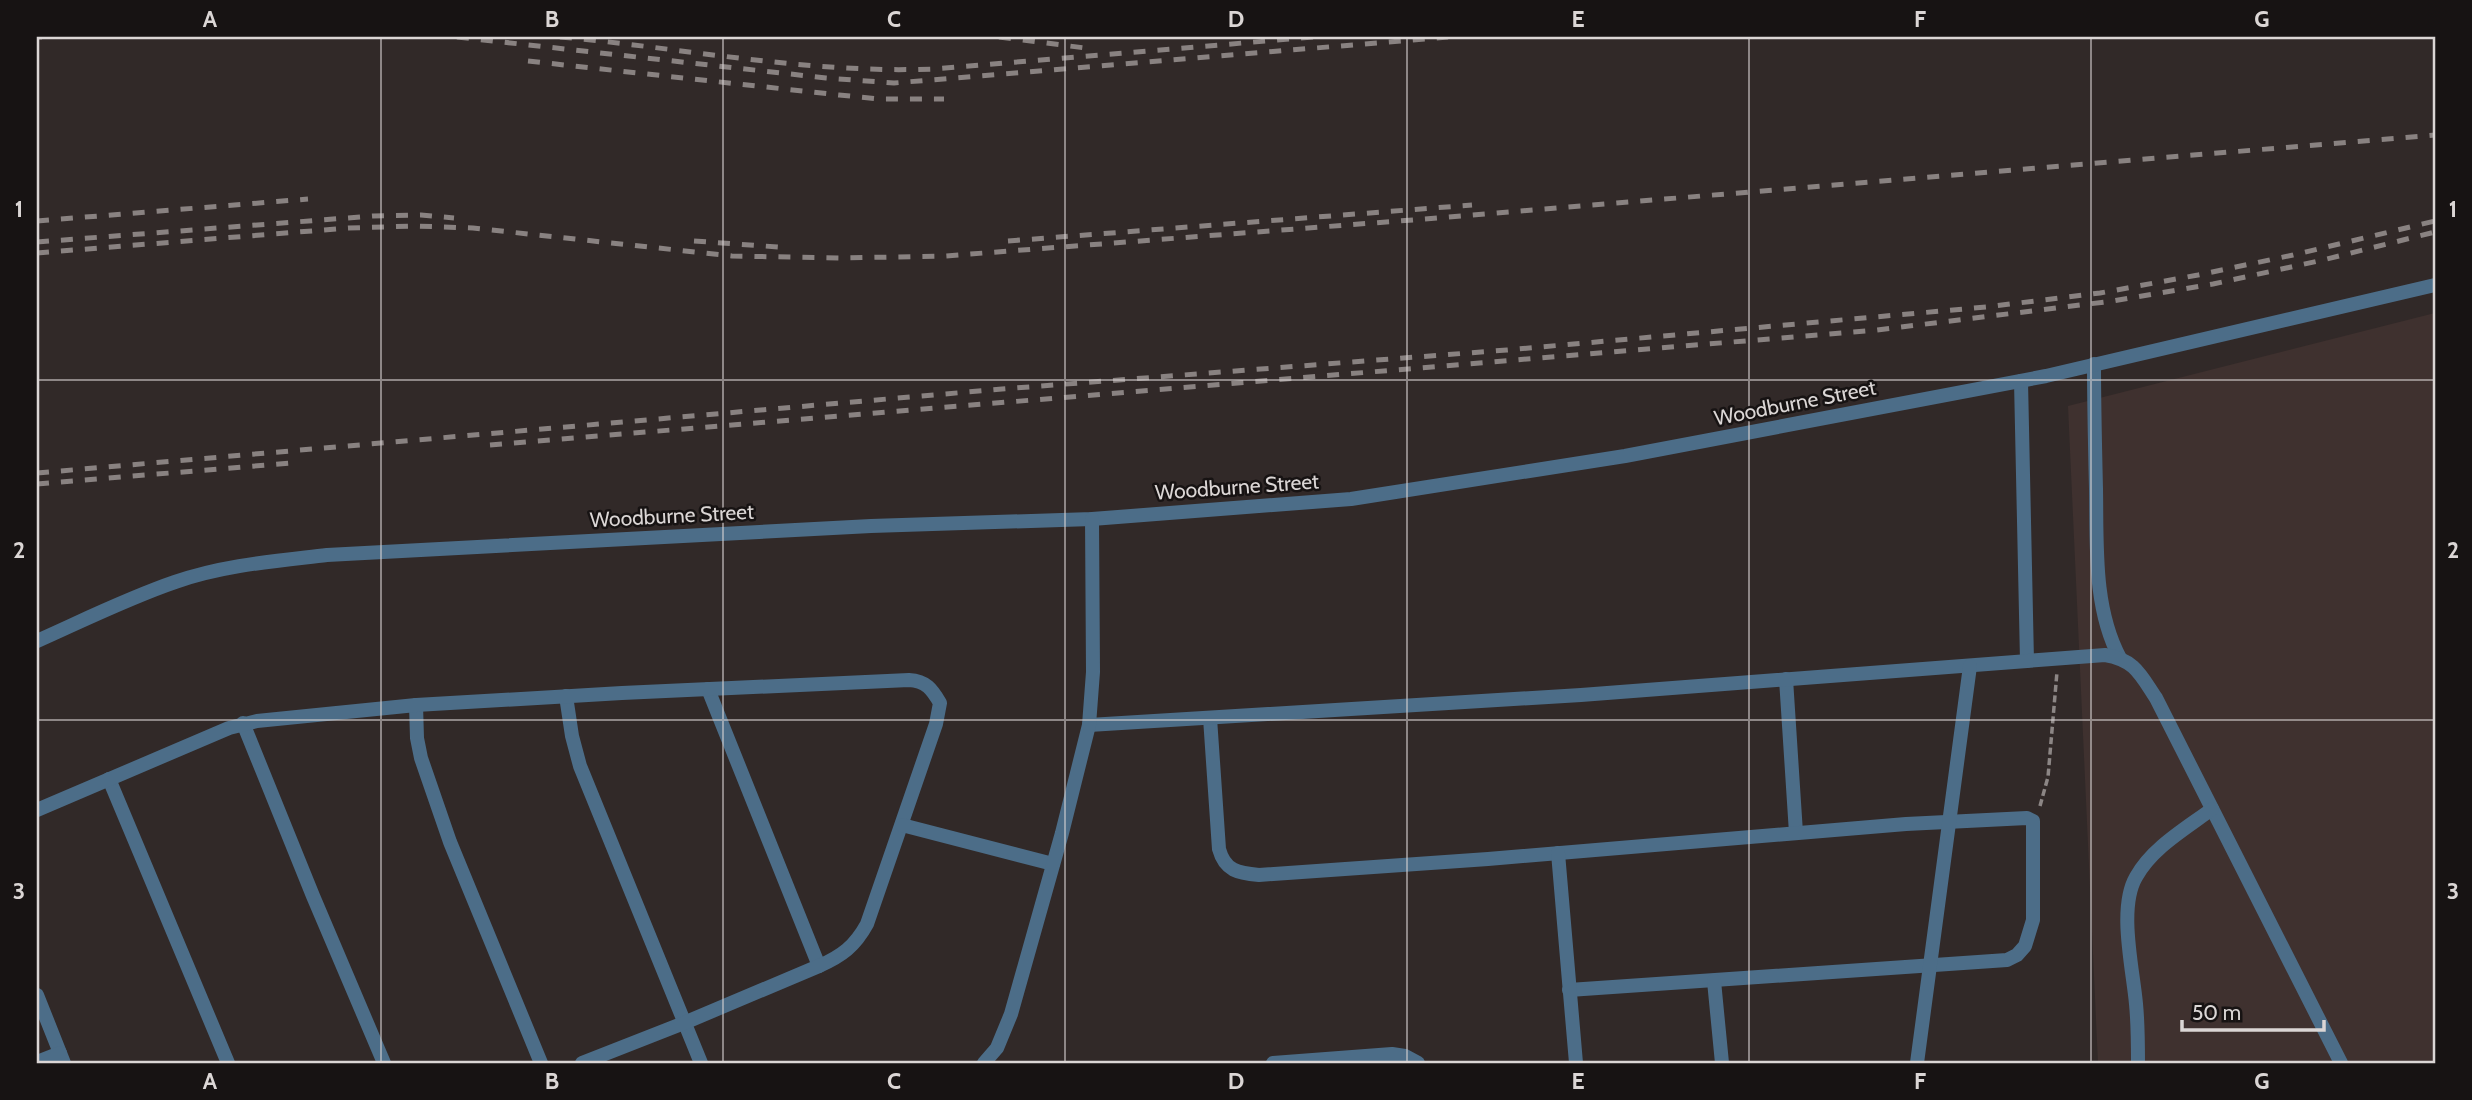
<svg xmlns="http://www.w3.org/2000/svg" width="2472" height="1100" font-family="Cabin,sans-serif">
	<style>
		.built { fill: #3f312f }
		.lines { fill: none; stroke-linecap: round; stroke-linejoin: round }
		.path { stroke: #8c8685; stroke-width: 3.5; stroke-dasharray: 7 3.5; stroke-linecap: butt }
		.street { stroke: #4c6d88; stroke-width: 14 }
		.rail { stroke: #898281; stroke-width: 5; stroke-dasharray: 12 12; stroke-linecap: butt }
		.grid { fill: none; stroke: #dbd6d5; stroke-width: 2; stroke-opacity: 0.55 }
		.labels { text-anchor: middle; stroke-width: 5; stroke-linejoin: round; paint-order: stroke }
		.street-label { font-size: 21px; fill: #dbd6d5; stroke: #171313 }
		.neatline { fill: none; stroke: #dbd6d5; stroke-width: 2.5 }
		.grid-label { font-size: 23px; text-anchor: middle; font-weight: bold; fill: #dbd6d5 }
	</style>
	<rect width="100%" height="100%" fill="#312928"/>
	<path class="built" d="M2435 313V1063H2098L2068 406Z"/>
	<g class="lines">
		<path class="path" d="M2040 806 2048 777 2057 672"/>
		<g class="street">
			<path d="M2094 364C2094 406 2095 447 2096 489 2097 544 2093 608 2120 658"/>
			<path d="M2021 381 2027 661"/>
			<path d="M37 641C82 621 128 598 175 582 223 565 276 561 327 555L871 526 1092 519 1351 499 1625 456 2046 376 2435 285"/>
			<path d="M1786 679 1796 833"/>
			<path d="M708 689 819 966"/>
			<path d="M566 696 572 736 580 766 701 1063"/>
			<path d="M416 705 417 738 421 758 450 842 541 1063"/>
			<path d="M1210 718 1219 849C1225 871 1238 873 1259 875L1488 859 1906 824 2027 818 2033 821V920L2025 946 2017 955 2007 960 1569 990"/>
			<path d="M243 723 313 896 384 1063"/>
			<path d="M1089 725 1581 695 2105 655C2135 660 2140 674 2156 698L2341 1063"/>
			<path d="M109 779 228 1063"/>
			<path d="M37 810 229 728 257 721 416 705 622 693 909 680C926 681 932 689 940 703L936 724 867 924C855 946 842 956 819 966L684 1023 582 1063"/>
			<path d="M902 825 1053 864"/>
			<path d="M1558 853 1576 1063"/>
			<path d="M1714 981 1722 1063"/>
			<path d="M37 995 64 1063"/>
			<path d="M37 1062 60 1053"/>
			<path d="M984 1063 997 1048 1011 1014 1062 833 1089 725 1093 672 1092 519"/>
			<path d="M1273 1063 1392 1054 1405 1056 1418 1063"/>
			<path d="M1917 1063 1970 666"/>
			<path d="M2138 1063C2138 1044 2138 1024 2136 1004 2133 969 2118 908 2136 877 2152 848 2185 829 2212 809"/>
		</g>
		<g class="rail">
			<path d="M37 37H42"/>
			<path d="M457 37 826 78 894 83 1448 37"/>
			<path d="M560 37C684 48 809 74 934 69L1314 37"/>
			<path d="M999 37 1093 49"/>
			<path d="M528 61 839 95 879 99H944"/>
			<path d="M37 221 308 199"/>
			<path d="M694 241 778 247"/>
			<path d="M1008 241 1472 205"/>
			<path d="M37 242 373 216 421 215 454 218"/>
			<path d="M37 253 348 228 414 226 473 228 732 256 841 258 945 256 1425 219 2435 135"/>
			<path d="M490 445 1877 330 2113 301 2213 284 2323 260 2435 232"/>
			<path d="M37 473 1002 389 1507 350 1986 307 2100 293 2198 275 2293 255 2435 221"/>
			<path d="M37 484 291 463"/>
		</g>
	</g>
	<path class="grid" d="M381 37V1063M723 37V1063M1065 37V1063M1407 37V1063M1749 37V1063M2091 37V1063M37 380H2435M37 720H2435"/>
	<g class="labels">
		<g class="street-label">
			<text transform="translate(1795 403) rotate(-11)" y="7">Woodburne Street</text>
			<text transform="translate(1237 487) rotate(-4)" y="7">Woodburne Street</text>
			<text transform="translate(672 516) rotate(-3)" y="7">Woodburne Street</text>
		</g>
	</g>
	<rect width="2472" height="1100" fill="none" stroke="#171313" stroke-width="77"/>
	<path d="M2182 1020v10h142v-10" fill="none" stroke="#dbd6d5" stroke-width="3.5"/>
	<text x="2192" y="1020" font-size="21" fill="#dbd6d5" stroke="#171313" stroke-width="5" paint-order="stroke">50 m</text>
	<rect x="38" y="38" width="2396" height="1024" class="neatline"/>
	<g class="grid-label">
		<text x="210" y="27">A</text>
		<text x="552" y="27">B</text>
		<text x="894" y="27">C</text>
		<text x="1236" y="27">D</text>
		<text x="1578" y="27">E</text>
		<text x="1920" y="27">F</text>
		<text x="2262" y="27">G</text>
		<text x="19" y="217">1</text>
		<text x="2453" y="217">1</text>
		<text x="19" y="558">2</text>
		<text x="2453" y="558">2</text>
		<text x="19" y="899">3</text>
		<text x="2453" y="899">3</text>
		<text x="210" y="1089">A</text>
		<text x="552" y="1089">B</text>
		<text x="894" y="1089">C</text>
		<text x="1236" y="1089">D</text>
		<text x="1578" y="1089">E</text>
		<text x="1920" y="1089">F</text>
		<text x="2262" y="1089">G</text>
	</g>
</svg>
